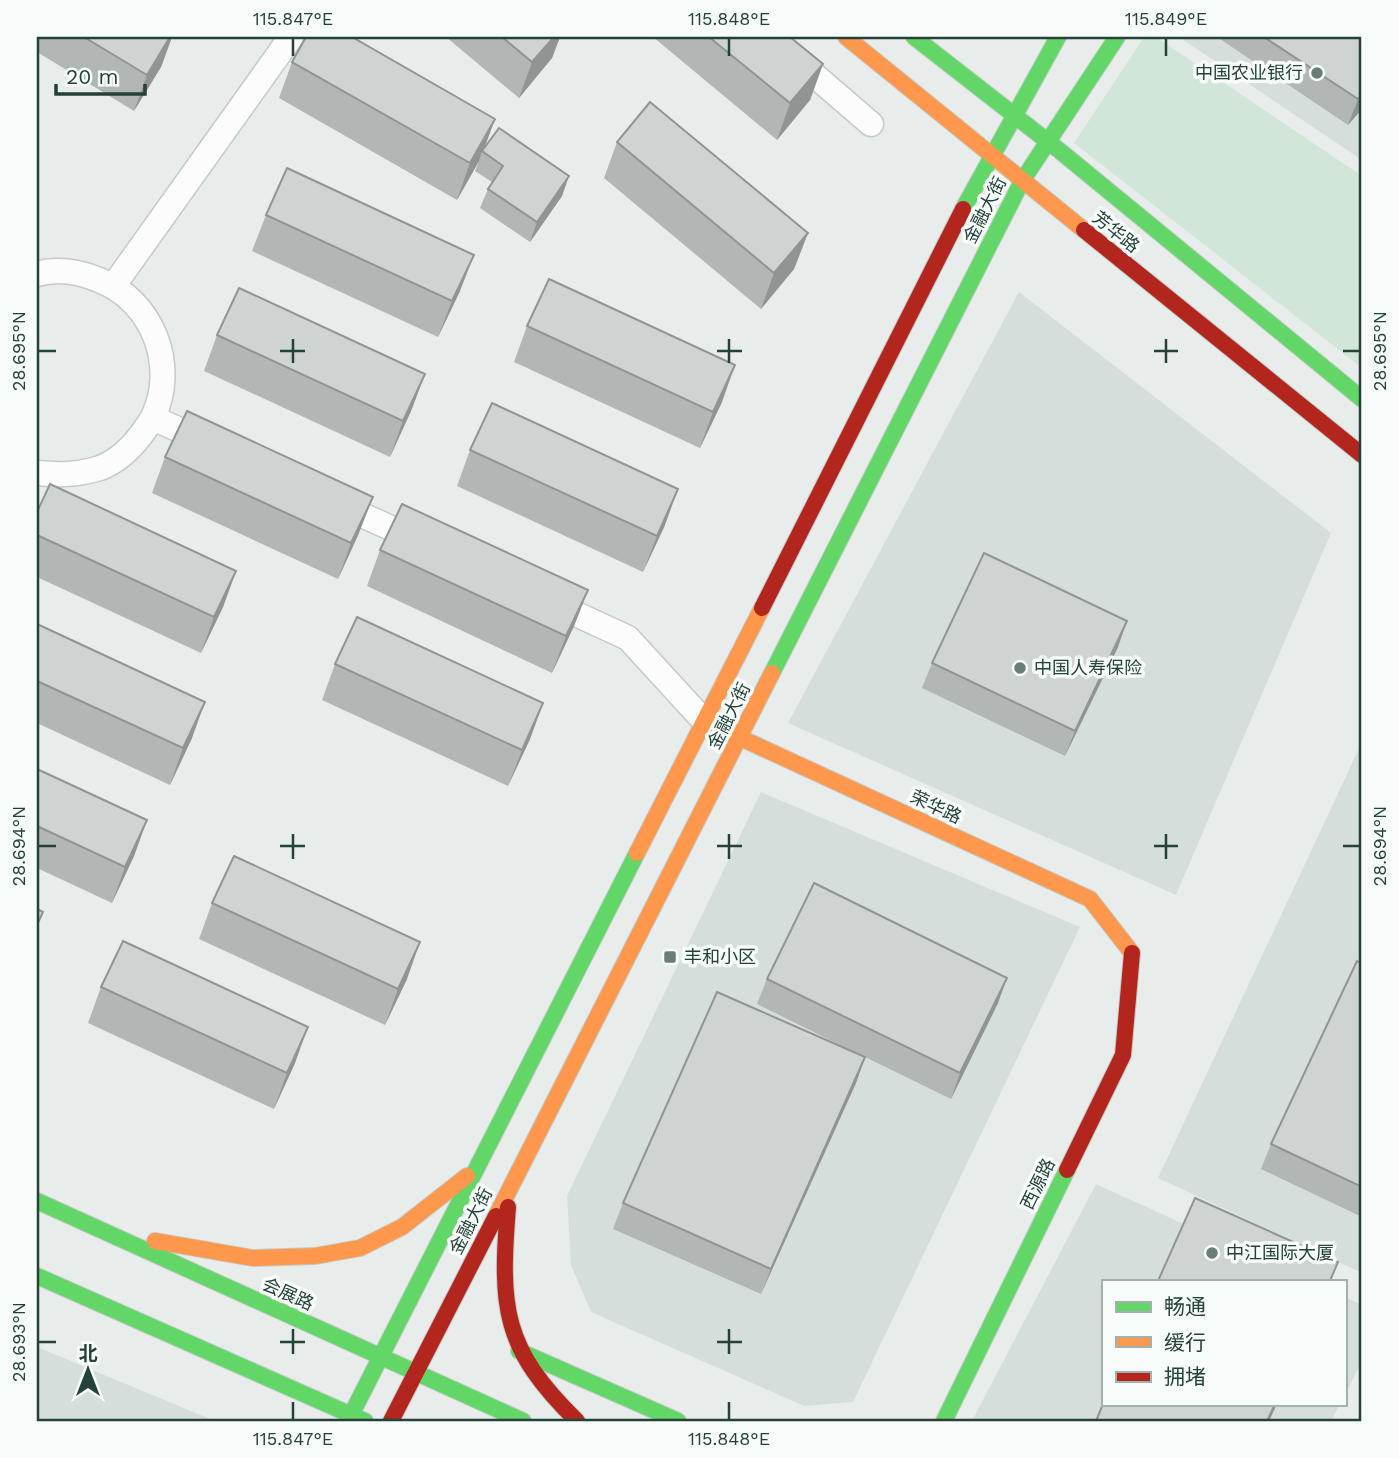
<svg xmlns="http://www.w3.org/2000/svg" width="1399" height="1458" font-family="'Work Sans','Noto Sans SC',sans-serif">
	<style>
		.built { fill: #d6dedb }
		.green { fill: #d1e6d8 }
		.lines { fill: none; stroke-linecap: round; stroke-linejoin: round }
		.street-casing { stroke: #c5cac8; stroke-width: 27 }
		.fast-casing { stroke: #c3cbc8; stroke-width: 18 }
		.slow-casing { stroke: #c3cbc8; stroke-width: 18 }
		.jam-casing { stroke: #c3cbc8; stroke-width: 18 }
		.street { stroke: #fcfcfc; stroke-width: 24 }
		.fast { stroke: #63d668; stroke-width: 16 }
		.slow { stroke: #ff974d; stroke-width: 16 }
		.jam { stroke: #b3261e; stroke-width: 16 }
		.wall { fill: #b2b6b5 }
		.shaded-wall { fill: #919493 }
		.building { fill: #cfd4d2; stroke: #919493; stroke-width: 2 }
		.ticks { fill: none; stroke: #24423a; stroke-width: 2.5 }
		.poi-dot { fill: #697e78; stroke: #f7fbf9; stroke-width: 2.5 }
		.labels { text-anchor: middle; stroke-width: 7; stroke-linejoin: round; paint-order: stroke }
		.poi-label { font-size: 18px; fill: #24423a; stroke: #f7fbf9; text-anchor: start }
		.street-label { font-size: 18px; fill: #24423a; stroke: #f7fbf9 }
		.neatline { fill: none; stroke: #24423a; stroke-width: 2.5 }
		.ticks-label { font-size: 18px; text-anchor: middle; fill: #24423a }
	</style>
	<rect width="100%" height="100%" fill="#e8edeb"/>
	<g class="built">
		<path d="M1179 37H1362V160Z"/>
		<path d="M1019 292 1331 533 1176 895 788 723Z"/>
		<path d="M1362 742V1273L1158 1178Z"/>
		<path d="M761 792 1080 927 853 1402 804 1406 591 1312 571 1265 567 1196Z"/>
		<path d="M1096 1184 1309 1281H1103V1404H1340L1331 1421H972Z"/>
		<path d="M1345 1297 1362 1305V1361L1345 1395Z"/>
		<path d="M37 1347 215 1421H37Z"/>
	</g>
	<path class="green" d="M1144 37H1156L1362 176V368L1074 143Z"/>
	<g class="lines">
		<g class="street-casing">
			<g id="street">
				<path d="M770 37 871 124"/>
				<path d="M37 274C57 268 80 272 99 280 152 300 178 365 153 417 150 423 145 429 141 435 131 448 116 462 100 468 78 475 59 475 37 473"/>
				<path d="M114 285 291 37"/>
				<path d="M153 418 206 442"/>
				<path d="M334 502 419 541"/>
				<path d="M550 602 628 638 704 721"/>
			</g>
		</g>
		<g class="fast-casing">
			<g id="fast">
				<path d="M914 37 1060 151 1362 399"/>
				<path d="M963 209 1058 37"/>
				<path d="M772 673 1022 181 1117 37"/>
				<path d="M37 1201 523 1421"/>
				<path d="M37 1276 365 1421"/>
				<path d="M519 1351 678 1421"/>
				<path d="M348 1421 637 853"/>
				<path d="M944 1421 1067 1170"/>
			</g>
		</g>
		<g class="slow-casing">
			<g id="slow">
				<path d="M846 37 1084 230"/>
				<path d="M719 728 1090 899 1132 953"/>
				<path d="M637 853 762 608"/>
				<path d="M496 1216 772 673"/>
				<path d="M155 1241 253 1258 315 1256 360 1248 402 1227 467 1176"/>
			</g>
		</g>
		<g class="jam-casing">
			<g id="jam">
				<path d="M1084 230 1362 455"/>
				<path d="M762 608 963 209"/>
				<path d="M1067 1170 1123 1055 1132 953"/>
				<path d="M508 1207C500 1307 502 1348 577 1421"/>
				<path d="M391 1421 496 1216"/>
			</g>
		</g>
		<use href="#street" class="street"/>
		<use href="#fast" class="fast"/>
		<use href="#slow" class="slow"/>
		<use href="#jam" class="jam"/>
	</g>
	<g class="wall">
		<path d="M37 37H172L161 67 134 111 37 52Z"/>
		<path d="M446 37H560L552 58 519 98Z"/>
		<path d="M653 37H790L823 64 810 100 777 140Z"/>
		<path d="M1217 37H1362V109L1348 125Z"/>
		<path d="M292 62 485 147 562 196 530 242 480 208 488 189 492 182 475 171 479 161 457 200 279 98Z"/>
		<path d="M617 142 808 233 794 269 761 309 604 178Z"/>
		<path d="M266 215 460 291 438 337 252 251Z"/>
		<path d="M527 326 722 402 700 448 514 362Z"/>
		<path d="M217 335 425 374 411 411 390 457 204 371Z"/>
		<path d="M470 450 665 525 643 572 457 486Z"/>
		<path d="M165 457 359 533 338 579 152 493Z"/>
		<path d="M37 512 236 571 223 607 201 653 37 577Z"/>
		<path d="M380 550 588 590 574 626 552 673 367 586Z"/>
		<path d="M37 624 192 738 170 785 37 723Z"/>
		<path d="M1118 647 1065 756 922 688 932 663Z"/>
		<path d="M335 664 543 703 530 739 508 786 322 700Z"/>
		<path d="M37 769 147 820 134 856 112 903 37 868Z"/>
		<path d="M212 903 407 979 385 1025 199 939Z"/>
		<path d="M1362 964V1217L1261 1169 1271 1144Z"/>
		<path d="M767 979 998 1003 951 1099 865 1057 856 1083 761 1294 613 1229 623 1203 864 1057 757 1004Z"/>
		<path d="M101 987 295 1063 274 1109 88 1023Z"/>
	</g>
	<g class="shaded-wall">
		<path d="M170 37H172L161 67 134 111 147 75Z"/>
		<path d="M554 37H560L552 58 519 98 532 62Z"/>
		<path d="M823 64 810 100 777 140 790 103Z"/>
		<path d="M1362 94V109L1348 125 1358 99Z"/>
		<path d="M495 119 483 152 482 151 479 161 457 200 470 163Z"/>
		<path d="M569 176 562 196 530 242 537 222Z"/>
		<path d="M808 233 794 269 761 309 774 273Z"/>
		<path d="M474 255 460 291 438 337 452 301Z"/>
		<path d="M735 365 722 402 700 448 713 412Z"/>
		<path d="M425 374 411 411 390 457 403 421Z"/>
		<path d="M678 489 665 525 643 572 657 536Z"/>
		<path d="M373 497 359 533 338 579 351 543Z"/>
		<path d="M236 571 223 607 201 653 214 617Z"/>
		<path d="M588 590 574 626 552 673 566 636Z"/>
		<path d="M1127 621 1118 647 1065 756 1075 731Z"/>
		<path d="M205 702 192 738 170 785 183 748Z"/>
		<path d="M543 703 530 739 508 786 522 750Z"/>
		<path d="M147 820 134 856 112 903 125 867Z"/>
		<path d="M420 942 407 979 385 1025 398 989Z"/>
		<path d="M1007 978 998 1003 951 1099 960 1073Z"/>
		<path d="M308 1027 295 1063 274 1109 287 1073Z"/>
		<path d="M865 1057 856 1083 761 1294 771 1269Z"/>
		<path d="M1275 1404H1277L1269 1421H1267Z"/>
	</g>
	<g class="building">
		<path d="M84 37H170L147 75Z"/>
		<path d="M306 37H352L495 119 470 163 292 62Z"/>
		<path d="M502 37H554L532 62Z"/>
		<path d="M709 37H790L823 64 790 103Z"/>
		<path d="M1264 37H1362V94L1358 99Z"/>
		<path d="M650 102 808 233 774 273 617 142Z"/>
		<path d="M499 128 569 176 537 222 488 189 503 166 482 151Z"/>
		<path d="M287 168 474 255 452 301 266 215Z"/>
		<path d="M549 279 735 365 713 412 527 326Z"/>
		<path d="M239 288 425 374 403 421 217 335Z"/>
		<path d="M492 403 678 489 657 536 470 450Z"/>
		<path d="M187 411 373 497 351 543 165 457Z"/>
		<path d="M50 484 236 571 214 617 37 535V512Z"/>
		<path d="M402 504 588 590 566 636 380 550Z"/>
		<path d="M984 553 1127 621 1075 731 932 663Z"/>
		<path d="M357 617 543 703 522 750 335 664Z"/>
		<path d="M37 624 205 702 183 748 37 681Z"/>
		<path d="M37 769 147 820 125 867 37 826Z"/>
		<path d="M234 856 420 942 398 989 212 903Z"/>
		<path d="M814 883 1007 978 960 1073 767 979Z"/>
		<path d="M37 909 43 912 37 925Z"/>
		<path d="M123 941 308 1027 287 1073 101 987Z"/>
		<path d="M1357 961 1362 964V1187L1271 1144Z"/>
		<path d="M717 992 865 1057 771 1269 623 1203Z"/>
		<path d="M1195 1198 1338 1262 1330 1281H1158Z"/>
		<path d="M1103 1404H1275L1267 1421H1096Z"/>
	</g>
	<path class="ticks" d="M293 38V56M729 38V56M1166 38V56M293 339V363M729 339V363M1166 339V363M38 351H56M280 351H305M717 351H742M1154 351H1178M1343 351H1360M293 834V859M729 834V859M1166 834V859M38 846H56M280 846H305M717 846H742M1154 846H1178M1343 846H1360M293 1329V1354M729 1329V1354M38 1342H56M280 1342H305M717 1342H742M293 1402V1420M729 1402V1420"/>
	<g class="poi-dot">
		<circle cx="1317" cy="73" r="7"/>
		<circle cx="1020" cy="668" r="7"/>
		<rect x="663" y="950" width="14" height="14" rx="3.5"/>
		<circle cx="1212" cy="1253" r="7"/>
	</g>
	<g class="labels">
		<g class="poi-label">
			<text x="1303" y="79" text-anchor="end">中国农业银行</text>
			<text x="1034" y="674">中国人寿保险</text>
			<text x="684" y="963">丰和小区</text>
			<text x="1226" y="1259">中江国际大厦</text>
		</g>
		<g class="street-label">
			<text transform="translate(985 210) rotate(-63)" y="6">金融大街</text>
			<text transform="translate(1116 232) rotate(39)" y="6">芳华路</text>
			<text transform="translate(729 716) rotate(-63)" y="6">金融大街</text>
			<text transform="translate(936 807) rotate(25)" y="6">荣华路</text>
			<text transform="translate(1038 1184) rotate(-64)" y="6">西源路</text>
			<text transform="translate(471 1221) rotate(-63)" y="6">金融大街</text>
			<text transform="translate(288 1294) rotate(24)" y="6">会展路</text>
		</g>
	</g>
	<rect width="1399" height="1458" fill="none" stroke="#f7fbf9" stroke-width="77"/>
	<rect x="1102" y="1280" width="245" height="126" fill="#f7fbf9" stroke="#a3b1ad" stroke-width="2"/>
	<rect x="1116" y="1302" width="35" height="10" fill="#63d668" stroke="#a3b1ad" stroke-width="2"/>
	<text x="1164" y="1314" font-size="21" fill="#24423a">畅通</text>
	<rect x="1116" y="1337" width="35" height="10" fill="#ff974d" stroke="#a3b1ad" stroke-width="2"/>
	<text x="1164" y="1350" font-size="21" fill="#24423a">缓行</text>
	<rect x="1116" y="1372" width="35" height="10" fill="#b3261e" stroke="#a3b1ad" stroke-width="2"/>
	<text x="1164" y="1384" font-size="21" fill="#24423a">拥堵</text>
	<g transform="translate(88 1370)" stroke="#f7fbf9" stroke-width="5" paint-order="stroke">
	<path d="M0-5L12 26L0 18L-12 26Z" fill="#24423a"/>
	<text y="-10" font-size="19" font-weight="bold" text-anchor="middle" fill="#24423a">北</text>
	</g>
	<path d="M56 84v10h89v-10" fill="none" stroke="#24423a" stroke-width="3.5"/>
	<text x="66" y="84" font-size="21" fill="#24423a" stroke="#f7fbf9" stroke-width="5" paint-order="stroke">20 m</text>
	<rect x="38" y="38" width="1322" height="1382" class="neatline"/>
	<g class="ticks-label">
		<text x="293" y="25">115.847°E</text>
		<text x="729" y="25">115.848°E</text>
		<text x="1166" y="25">115.849°E</text>
		<text transform="translate(19 351) rotate(-90)" y="6">28.695°N</text>
		<text transform="translate(1380 351) rotate(-90)" y="6">28.695°N</text>
		<text transform="translate(19 846) rotate(-90)" y="6">28.694°N</text>
		<text transform="translate(1380 846) rotate(-90)" y="6">28.694°N</text>
		<text transform="translate(19 1342) rotate(-90)" y="6">28.693°N</text>
		<text x="293" y="1445">115.847°E</text>
		<text x="729" y="1445">115.848°E</text>
	</g>
</svg>
